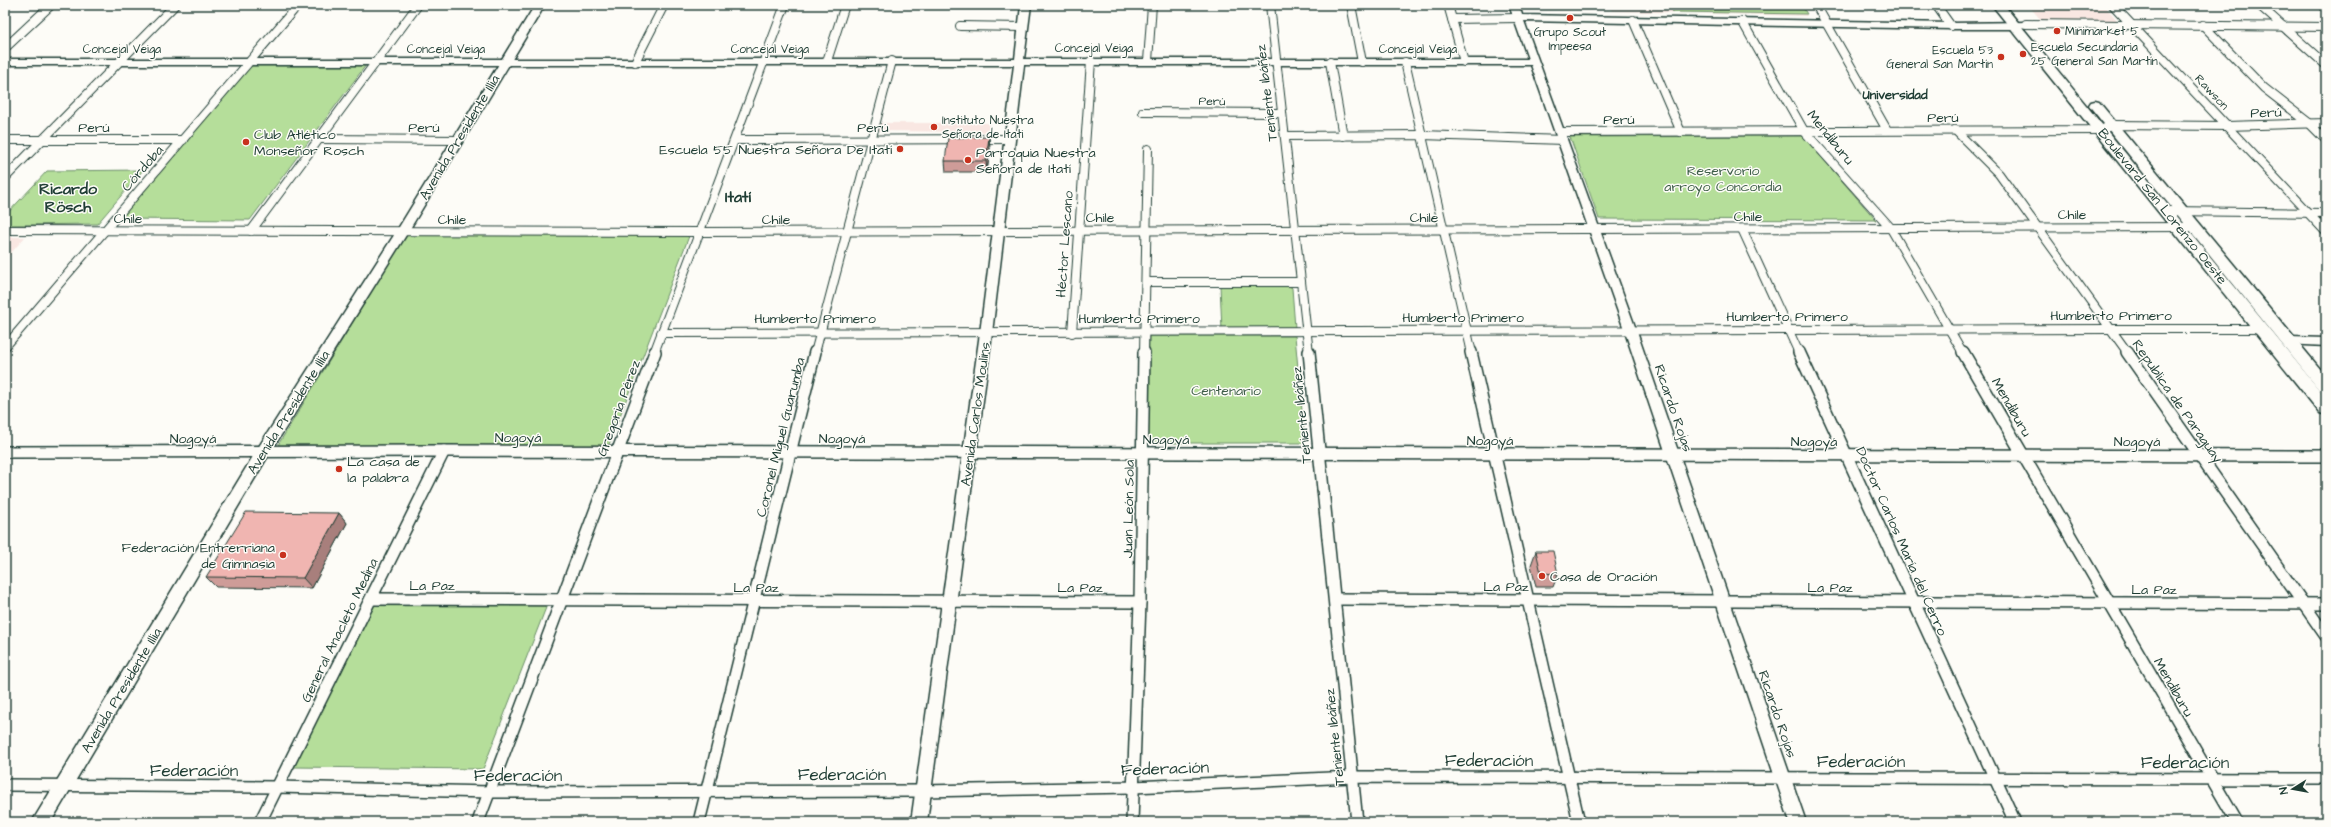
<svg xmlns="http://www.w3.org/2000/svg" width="2331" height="827" font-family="'Architects Daughter',sans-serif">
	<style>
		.built { fill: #f9e7e2 }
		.green { fill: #b5de9a; stroke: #6a8e67 }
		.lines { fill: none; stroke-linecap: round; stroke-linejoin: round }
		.minor-far1-casing { stroke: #1f3d34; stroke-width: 10 }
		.minor-casing { stroke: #1f3d34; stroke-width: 14 }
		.tertiary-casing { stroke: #1f3d34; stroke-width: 3 }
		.secondary-casing { stroke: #1f3d34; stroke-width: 3 }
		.primary-casing { stroke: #1f3d34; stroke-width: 3 }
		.minor-far1 { stroke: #fdfcf7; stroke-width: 8 }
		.minor { stroke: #fdfcf7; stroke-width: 11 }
		.tertiary { fill: #fdfcf7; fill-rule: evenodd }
		.secondary { fill: #fdfcf7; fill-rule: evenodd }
		.primary { fill: #fdfcf7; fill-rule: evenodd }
		.wall { fill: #ce9c98; stroke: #1f3d34 }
		.shaded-wall { fill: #a87f7c; stroke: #1f3d34 }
		.building { fill: #f0b5b1; stroke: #1f3d34 }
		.poi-dot { fill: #c8321e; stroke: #fdfcf7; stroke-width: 1.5 }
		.labels { text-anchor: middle; stroke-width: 3; stroke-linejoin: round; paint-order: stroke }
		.far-poi-label { font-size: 12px; fill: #1f3d34; stroke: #fdfcf7; text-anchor: start }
		.far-street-label { font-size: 12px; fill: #1f3d34; stroke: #fdfcf7 }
		.far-neighbourhood-label { font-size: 13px; font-weight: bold; fill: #1f3d34; stroke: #fdfcf7 }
		.street-label { font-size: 14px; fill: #1f3d34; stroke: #fdfcf7 }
		.poi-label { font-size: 14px; fill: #1f3d34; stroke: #fdfcf7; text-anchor: start }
		.park-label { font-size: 14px; fill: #3d5d48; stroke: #fdfcf7 }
		.quarter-label { font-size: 16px; font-weight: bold; fill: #1f3d34; stroke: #fdfcf7 }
		.near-street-label { font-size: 17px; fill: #1f3d34; stroke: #fdfcf7 }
	</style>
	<rect width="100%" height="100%" fill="#fdfcf7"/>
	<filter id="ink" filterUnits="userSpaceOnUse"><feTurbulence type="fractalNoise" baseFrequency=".025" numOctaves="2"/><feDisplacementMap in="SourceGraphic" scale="8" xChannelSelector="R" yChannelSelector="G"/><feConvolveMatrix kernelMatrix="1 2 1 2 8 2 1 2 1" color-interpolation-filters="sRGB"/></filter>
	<g filter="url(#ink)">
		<g class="built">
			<path d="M1609 5H1801L1807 16 1612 11Z"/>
			<path d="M2028 5H2104L2117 20H2041Z"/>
			<path d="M881 123H989L988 132 878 131Z"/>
			<path d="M5 237H25L5 260Z"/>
		</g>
		<g class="green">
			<path d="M1670 5H1801L1807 14 1673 12Z"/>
			<path d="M251 65H366L250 220 118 219Z"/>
			<path d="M1803 136 1876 220 1599 219 1570 137Z"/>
			<path d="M143 170 97 224 5 225V216L47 171Z"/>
			<path d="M409 230 691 231 608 447 278 445Z"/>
			<path d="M1220 285H1288L1292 288 1295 328 1222 330Z"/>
			<path d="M1149 336H1295L1305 443H1148Z"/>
			<path d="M375 603 547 605 483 769 293 767Z"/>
		</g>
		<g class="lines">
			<g class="minor-far1-casing">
				<g id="minor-far1">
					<path d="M1270 5 1309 353"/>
					<path d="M1351 5 1362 62"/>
					<path d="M1448 5 1464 62"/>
					<path d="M1816 5 1887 130"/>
					<path d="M1936 5 1951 26"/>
					<path d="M2113 5 2326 232"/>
					<path d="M2259 5 2326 65"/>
					<path d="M1452 19 1518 18"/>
					<path d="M1633 20 1681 132"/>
					<path d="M1742 21 1804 131 1890 227 1963 353"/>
					<path d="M2026 24 2326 27"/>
					<path d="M2203 25 2264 88 2309 123 2326 140"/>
					<path d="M960 26 1023 27"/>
					<path d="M5 48 51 5"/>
					<path d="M827 61 845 5"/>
					<path d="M1148 61 1152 5"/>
					<path d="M635 62 664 5"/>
					<path d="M1330 62 1343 136"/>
					<path d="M1405 62 1472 353"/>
					<path d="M1143 112 1282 113"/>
					<path d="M1955 130 1999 174 2128 353"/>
					<path d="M1560 132 2101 130 2112 125 2227 126 2326 123"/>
					<path d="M1285 136 1422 135 1563 140"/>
					<path d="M319 139 457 140"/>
					<path d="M5 140H183"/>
					<path d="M736 140 1010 139"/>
					<path d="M5 178 175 5"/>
					<path d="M2167 211 2326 213"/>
					<path d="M1742 229 1799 353"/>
					<path d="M5 230 700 232 2195 227"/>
					<path d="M251 231 418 5"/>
					<path d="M1146 282H1301"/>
					<path d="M661 333 2111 329H2254L2265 332"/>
					<path d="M1072 333 1091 61"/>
					<path d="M5 347 298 5"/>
					<path d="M654 353 785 5"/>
					<path d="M815 353 892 61"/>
					<path d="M1144 353 1148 149"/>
				</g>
			</g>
			<g class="minor-casing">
				<g id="minor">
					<path d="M1309 352 1357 822"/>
					<path d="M1471 352 1579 822"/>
					<path d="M1799 352 2015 822"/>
					<path d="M1963 352 2237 822"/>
					<path d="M2127 352 2326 636"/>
					<path d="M5 452 444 451 2326 456"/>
					<path d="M371 599 1140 602"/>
					<path d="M1335 599 2326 604"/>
					<path d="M5 785 277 787 490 792 923 791 1133 787 1352 777 2326 779"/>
					<path d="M260 822 444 451"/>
					<path d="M478 822 655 352"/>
					<path d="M699 822 815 352"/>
					<path d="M1132 822 1140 602 1144 352"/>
				</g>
			</g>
			<g class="tertiary-casing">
				<g id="tertiary">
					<path d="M1021 5H1031L1024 59H1528L1509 5H1519L1522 15 1951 23 2029 22V26L2016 29H1951L1524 21 1637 332 1806 822H1790L1625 332 1531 65H1024L992 333 927 822H911L980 333 1014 65H5V59H1015Z"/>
					<path d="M2289 337 2326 338V346L2285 344 2283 341Z"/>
				</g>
			</g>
			<g class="secondary-casing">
				<path id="secondary" d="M535 5H545L408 232 268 456 51 822H32L258 448 396 232Z"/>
			</g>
			<g class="primary-casing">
				<g id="primary">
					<path d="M1992 5H2004L2326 398V415L2320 413Z"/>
					<path d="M2095 101 2099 102 2326 376V393L2320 391 2091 108 2089 105 2091 102Z"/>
				</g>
			</g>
			<use href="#minor-far1" class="minor-far1"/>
			<use href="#minor" class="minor"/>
			<use href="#tertiary" class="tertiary"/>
			<use href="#secondary" class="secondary"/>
			<use href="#primary" class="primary"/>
		</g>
		<g class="wall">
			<path d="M990 148 987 172H946L945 161Z"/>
			<path d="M339 513 347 523 312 588 216 587 206 577Z"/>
			<path d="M1536 551 1558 574 1553 587H1536L1531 565Z"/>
		</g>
		<g class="shaded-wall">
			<path d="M989 137 990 148 987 172 986 161Z"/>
			<path d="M339 513 347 523 312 588 303 578Z"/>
		</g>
		<g class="building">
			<path d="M989 137 986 161H945L948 138Z"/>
			<path d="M246 512 339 513 303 578 206 577Z"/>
			<path d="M1536 551H1553L1558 574 1541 573Z"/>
		</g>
	</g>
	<g class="poi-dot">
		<circle cx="1570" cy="18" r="4"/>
		<circle cx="2057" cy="31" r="4"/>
		<circle cx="2023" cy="54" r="4"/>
		<circle cx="2001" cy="57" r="4"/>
		<circle cx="934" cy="127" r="4"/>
		<circle cx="246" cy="142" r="4"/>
		<circle cx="900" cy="149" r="4"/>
		<circle cx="968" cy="160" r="4"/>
		<circle cx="339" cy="469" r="4"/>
		<circle cx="283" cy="555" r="4"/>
		<circle cx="1542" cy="576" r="4"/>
	</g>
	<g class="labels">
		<g class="far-poi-label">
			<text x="2065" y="35">Minimarket 5</text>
			<text x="1570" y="36" text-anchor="middle">Grupo Scout<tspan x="1570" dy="14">Impeesa</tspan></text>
			<text x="2031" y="51">Escuela Secundaria<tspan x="2031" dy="14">25 General San Martín</tspan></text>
			<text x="1993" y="54" text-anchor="end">Escuela 53<tspan x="1993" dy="14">General San Martín</tspan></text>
			<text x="942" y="124">Instituto Nuestra<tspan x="942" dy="14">Señora de Itati</tspan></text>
		</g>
		<g class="far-street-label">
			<text x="1094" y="52">Concejal Veiga</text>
			<text x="122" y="53">Concejal Veiga</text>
			<text x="446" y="53">Concejal Veiga</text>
			<text x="770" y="53">Concejal Veiga</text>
			<text x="1418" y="53">Concejal Veiga</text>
			<text transform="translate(2212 92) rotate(47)" y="4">Rawson</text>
			<text transform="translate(1212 101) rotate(1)" y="4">Perú</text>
		</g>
		<g class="far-neighbourhood-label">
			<text x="1895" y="99">Universidad</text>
		</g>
		<g class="street-label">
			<text transform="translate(1266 93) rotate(-97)" y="5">Teniente Ibáñez</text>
			<text transform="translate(2266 112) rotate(-2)" y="5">Perú</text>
			<text x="1943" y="122">Perú</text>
			<text x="1619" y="124">Perú</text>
			<text x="94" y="132">Perú</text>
			<text x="424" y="132">Perú</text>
			<text x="873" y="132">Perú</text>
			<text transform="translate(459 137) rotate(-59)" y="5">Avenida Presidente Illia</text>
			<text transform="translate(1831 137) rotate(51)" y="5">Mendiburu</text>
			<text transform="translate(142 168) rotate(-49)" y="5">Córdoba</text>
			<text transform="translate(2163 206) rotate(51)" y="5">Boulevard San Lorenzo Oeste</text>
			<text x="2072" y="219">Chile</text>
			<text x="1748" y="221">Chile</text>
			<text x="1100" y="222">Chile</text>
			<text x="1424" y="222">Chile</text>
			<text x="128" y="223">Chile</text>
			<text x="452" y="224">Chile</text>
			<text x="776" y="224">Chile</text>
			<text transform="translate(1064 244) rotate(-86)" y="5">Héctor Lescano</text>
			<text x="2111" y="320">Humberto Primero</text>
			<text x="1787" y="321">Humberto Primero</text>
			<text x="1463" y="322">Humberto Primero</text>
			<text x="815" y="323">Humberto Primero</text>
			<text x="1139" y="323">Humberto Primero</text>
			<text transform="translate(2178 401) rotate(55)" y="5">Republica de Paraguay</text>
			<text transform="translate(2012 407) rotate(60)" y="5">Mendiburu</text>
			<text transform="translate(618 408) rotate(-70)" y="5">Gregoria Pérez</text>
			<text transform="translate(1674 408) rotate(71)" y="5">Ricardo Rojas</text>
			<text transform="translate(288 412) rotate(-58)" y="5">Avenida Presidente Illia</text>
			<text transform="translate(975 414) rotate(-82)" y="5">Avenida Carlos Moulins</text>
			<text transform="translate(1301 415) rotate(-96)" y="5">Teniente Ibáñez</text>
			<text x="518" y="442">Nogoyá</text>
			<text transform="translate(780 437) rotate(-76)" y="5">Coronel Miguel Guarumba</text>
			<text x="193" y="443">Nogoyá</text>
			<text x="842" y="443">Nogoyá</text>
			<text x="1166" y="444">Nogoyá</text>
			<text x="1490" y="445">Nogoyá</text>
			<text x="1814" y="446">Nogoyá</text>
			<text x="2137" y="446">Nogoyá</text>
			<text transform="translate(1128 509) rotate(-89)" y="5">Juan León Sola</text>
			<text transform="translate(1902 541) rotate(66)" y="5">Doctor Carlos María del Cerro</text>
			<text x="432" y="590">La Paz</text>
			<text x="1506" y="591">La Paz</text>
			<text x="756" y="592">La Paz</text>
			<text x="1080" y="592">La Paz</text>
			<text x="1830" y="592">La Paz</text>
			<text x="2154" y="594">La Paz</text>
			<text transform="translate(339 630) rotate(-64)" y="5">General Anacleto Medina</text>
			<text transform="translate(2174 687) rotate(60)" y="5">Mendiburu</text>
			<text transform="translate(121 690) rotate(-59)" y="5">Avenida Presidente Illia</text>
			<text transform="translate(1778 714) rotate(71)" y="5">Ricardo Rojas</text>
			<text transform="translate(1334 737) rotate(-96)" y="5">Teniente Ibáñez</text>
		</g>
		<g class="poi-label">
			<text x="254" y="139">Club Atlético<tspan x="254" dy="16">Monseñor Rosch</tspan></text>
			<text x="892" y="154" text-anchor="end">Escuela 55 Nuestra Señora De Itatí</text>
			<text x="976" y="157">Parroquia Nuestra<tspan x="976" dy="16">Señora de Itatí</tspan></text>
			<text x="347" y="466">La casa de<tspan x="347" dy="16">la palabra</tspan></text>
			<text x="275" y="552" text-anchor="end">Federación Entrerriana<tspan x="275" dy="16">de Gimnasia</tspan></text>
			<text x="1550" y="581">Casa de Oración</text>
		</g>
		<g class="park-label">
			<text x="1723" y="175">Reservorio<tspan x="1723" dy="16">arroyo Concordia</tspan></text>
			<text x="1226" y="395">Centenario</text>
		</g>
		<g class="quarter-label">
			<text x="68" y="194">Ricardo<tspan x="68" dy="18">Rösch</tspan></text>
			<text x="738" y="202">Itatí</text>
		</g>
		<g class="near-street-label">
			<text x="1489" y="766">Federación</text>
			<text x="1861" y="767">Federación</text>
			<text x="2185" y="768">Federación</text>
			<text transform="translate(1165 768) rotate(-2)" y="6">Federación</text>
			<text x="194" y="776">Federación</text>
			<text x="842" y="780">Federación</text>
			<text x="518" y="781">Federación</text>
		</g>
	</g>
	<rect width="2331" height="827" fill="none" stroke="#fdfcf7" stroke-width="20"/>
	<rect x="10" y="10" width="2311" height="807" fill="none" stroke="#1f3d34" stroke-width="1.5" filter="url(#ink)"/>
	<g transform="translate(2293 789) rotate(259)" stroke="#fdfcf7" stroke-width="3" paint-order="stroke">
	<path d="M0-3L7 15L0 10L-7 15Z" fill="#1f3d34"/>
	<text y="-6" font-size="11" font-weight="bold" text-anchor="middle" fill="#1f3d34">N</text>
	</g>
</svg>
